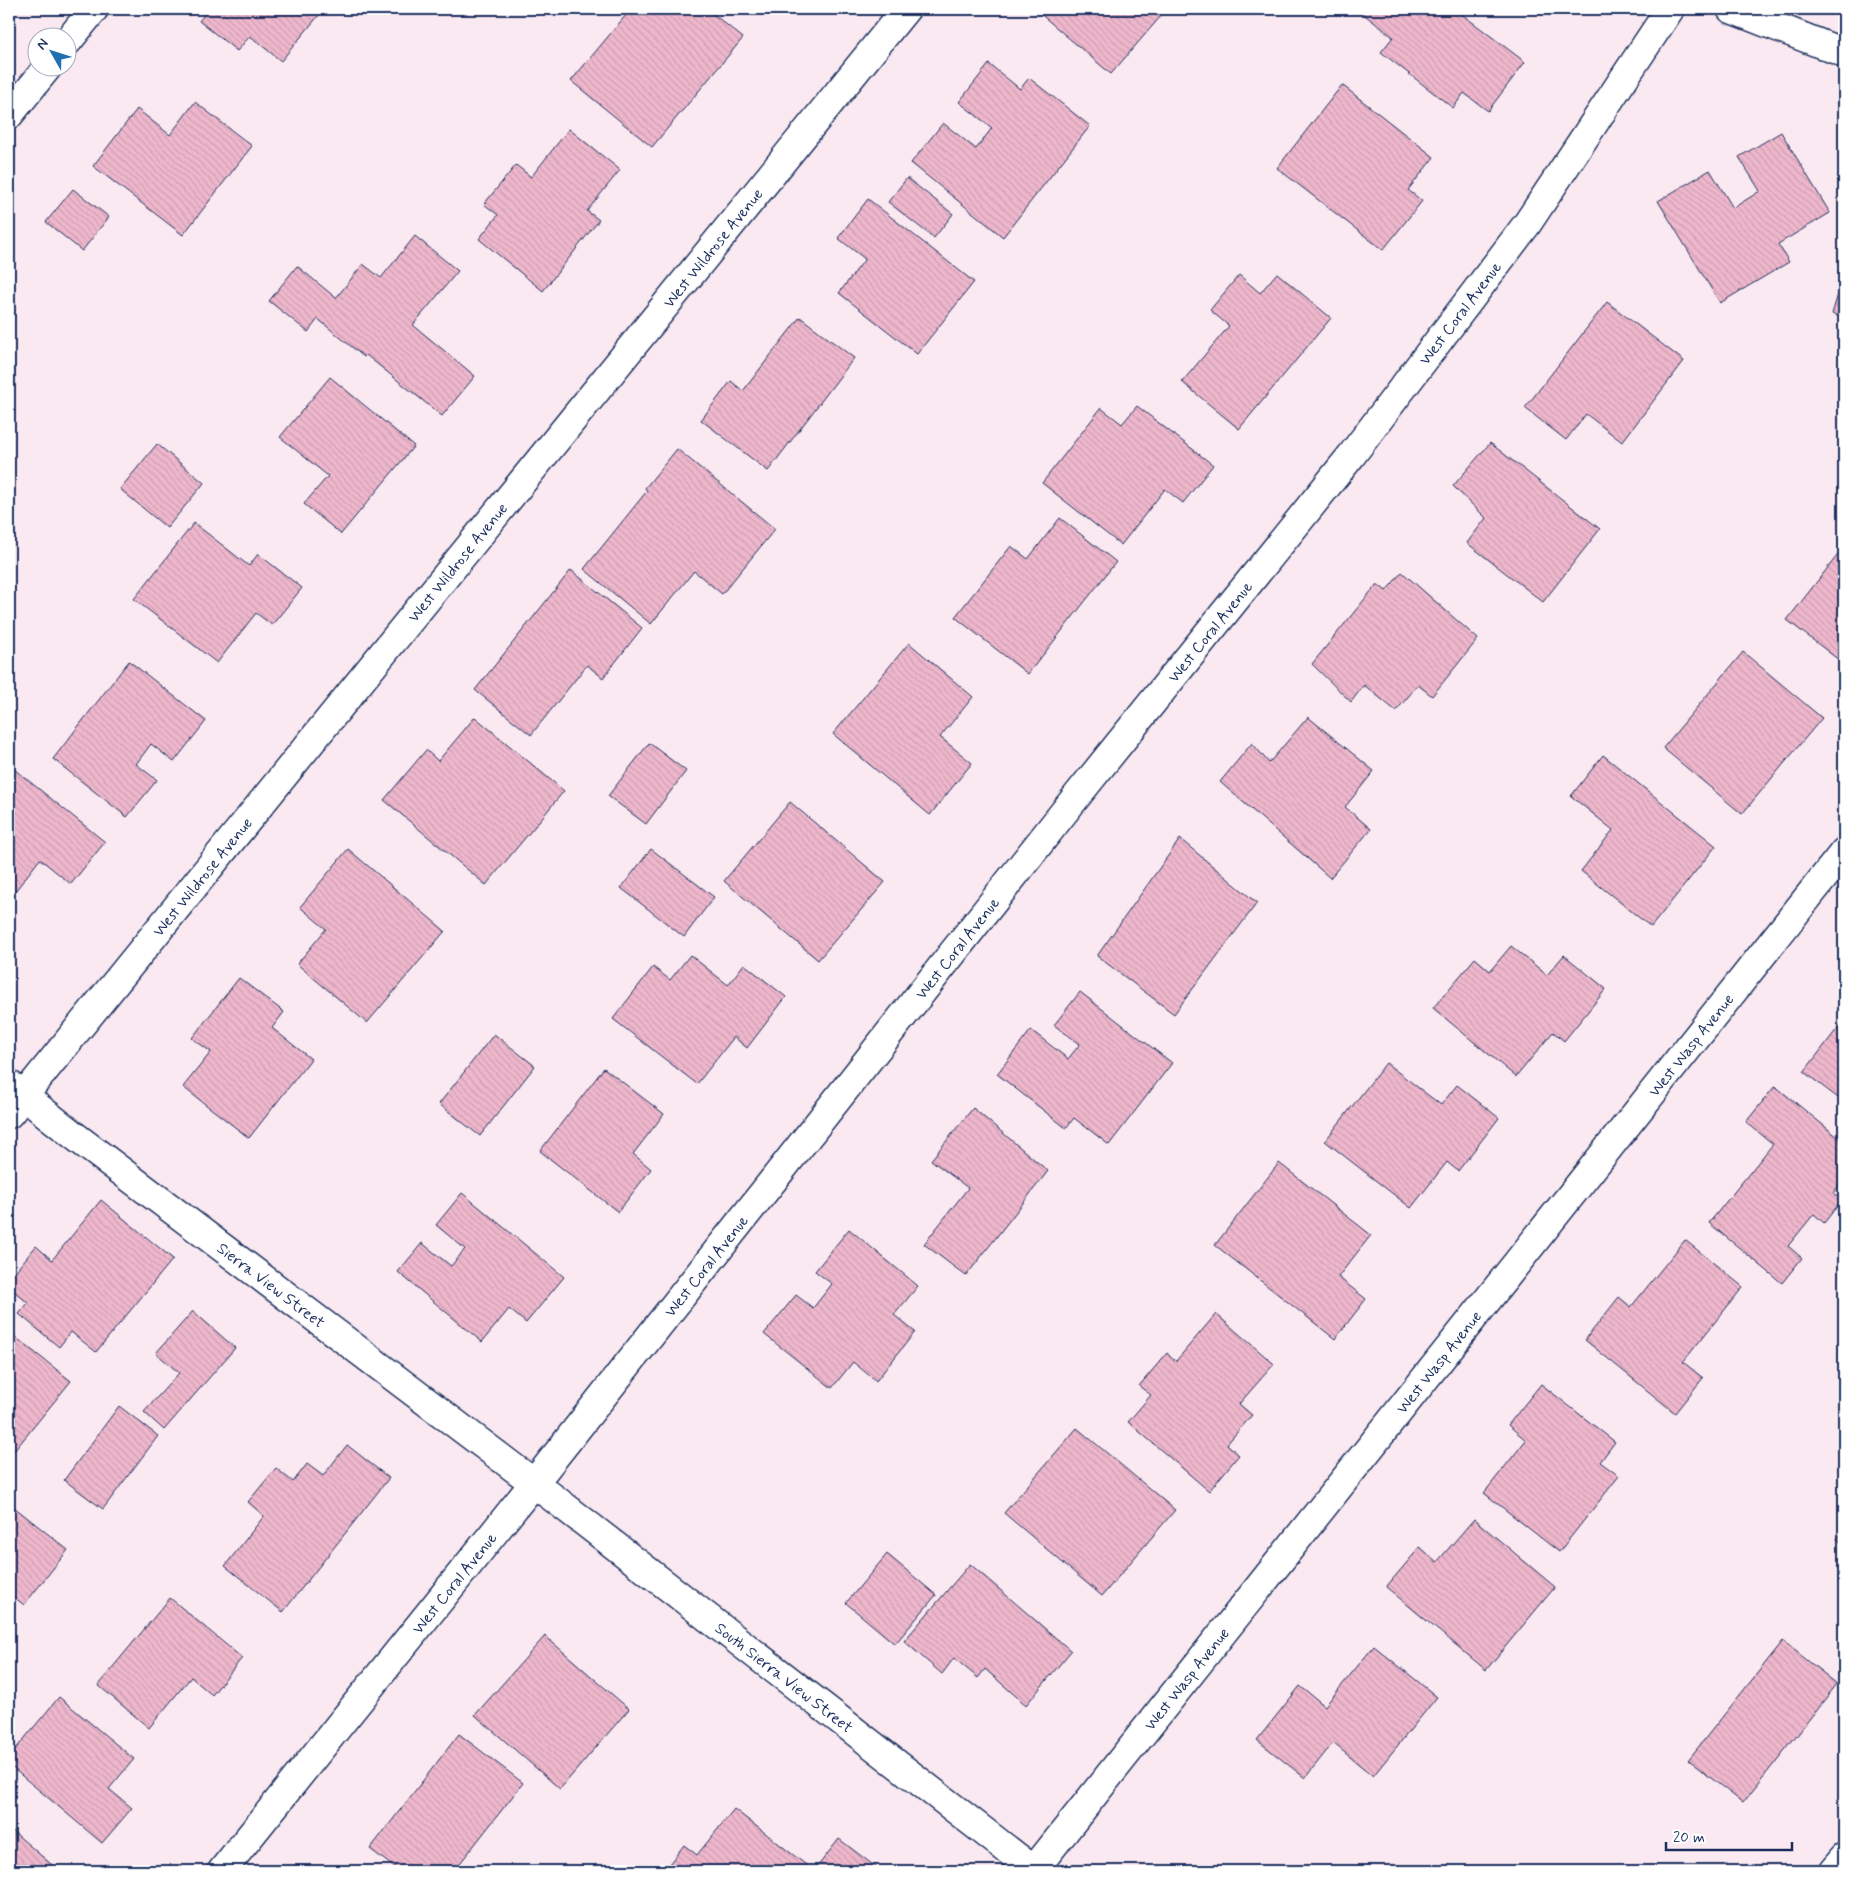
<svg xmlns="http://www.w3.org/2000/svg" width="1853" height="1880" font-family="Mynerve,sans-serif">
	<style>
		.building { fill: url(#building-back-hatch); stroke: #1b2f5e }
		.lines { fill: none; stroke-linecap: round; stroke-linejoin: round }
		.minor-casing { stroke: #1b2f5e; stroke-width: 31 }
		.minor { stroke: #fff; stroke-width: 28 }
		.labels { text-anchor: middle; stroke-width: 4; stroke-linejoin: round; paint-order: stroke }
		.street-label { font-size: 16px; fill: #1b2f5e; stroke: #fff }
	</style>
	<defs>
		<pattern id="building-back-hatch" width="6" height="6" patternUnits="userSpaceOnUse" patternTransform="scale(1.25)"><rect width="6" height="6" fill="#efb7cc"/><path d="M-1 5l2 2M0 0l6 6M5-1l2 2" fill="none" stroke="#cc9eb2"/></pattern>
	</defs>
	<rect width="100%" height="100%" fill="#fae9f0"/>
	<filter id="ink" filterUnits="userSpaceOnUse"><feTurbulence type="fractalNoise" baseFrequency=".02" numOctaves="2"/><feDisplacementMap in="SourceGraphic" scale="10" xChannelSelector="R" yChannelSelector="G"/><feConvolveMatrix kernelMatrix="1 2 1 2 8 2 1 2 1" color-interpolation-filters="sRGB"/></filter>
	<g filter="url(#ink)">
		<g class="building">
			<path d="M209 9H324L281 61 250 36 237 51 199 21Z"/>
			<path d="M631 9H707L743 38 652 147 571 81Z"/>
			<path d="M1039 9H1167L1111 74 1037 11Z"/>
			<path d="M1357 9H1455L1525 62 1488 111 1464 93 1453 108 1381 52 1393 37Z"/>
			<path d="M989 64 1020 89 1029 78 1090 126 1003 237 911 163 943 123 976 149 992 128 959 102Z"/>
			<path d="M1342 85 1434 157 1408 190 1422 201 1383 250 1277 168Z"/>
			<path d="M195 102 252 146 183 235 93 166 137 109 170 135Z"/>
			<path d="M569 129 620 170 587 211 599 220 543 291 479 239 498 215 484 204 516 165 531 177Z"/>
			<path d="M1781 132 1830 213 1778 244 1789 262 1720 303 1658 201 1710 170 1733 208 1760 191 1739 157Z"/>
			<path d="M907 178 953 214 934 238 888 202Z"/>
			<path d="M73 189 109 217 82 251 46 222Z"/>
			<path d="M868 199 974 282 917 354 839 293 865 259 838 238Z"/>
			<path d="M415 236 458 271 413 325 475 376 442 416 366 355 364 357 318 319 308 332 269 301 297 266 336 298 363 264 381 278Z"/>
			<path d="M1277 273 1331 318 1239 429 1182 382 1229 326 1210 310 1239 275 1260 293Z"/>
			<path d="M1844 274V318L1832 314Z"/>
			<path d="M1607 302 1684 361 1622 442 1586 414 1566 440 1525 408Z"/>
			<path d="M800 317 854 358 768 471 701 420 731 381 743 391Z"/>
			<path d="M330 377 414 446 341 534 304 504 328 476 280 437Z"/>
			<path d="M1137 406 1213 465 1183 503 1165 489 1121 545 1042 483 1101 408 1122 424Z"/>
			<path d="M1490 443 1600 529 1543 602 1467 543 1486 518 1453 486Z"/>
			<path d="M157 444 204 483 167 528 120 489Z"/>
			<path d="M677 449 775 529 722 594 694 571 651 624 584 569 647 491 645 488Z"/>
			<path d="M1060 518 1116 562 1028 674 955 617 1011 546 1028 559Z"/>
			<path d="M194 523 249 566 258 554 302 588 272 625 256 613 217 663 134 599Z"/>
			<path d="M1844 547V664L1787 620Z"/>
			<path d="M571 570 642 628 603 678 587 665 531 735 475 690Z"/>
			<path d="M1402 572 1478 639 1432 696 1418 685 1396 711 1364 685 1351 702 1312 664 1377 584 1386 591Z"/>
			<path d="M909 643 973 697 940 737 972 763 930 815 833 734Z"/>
			<path d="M1743 652 1822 718 1742 814 1663 748Z"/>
			<path d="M129 661 206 721 174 762 151 744 136 764 157 780 127 817 53 759Z"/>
			<path d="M475 717 564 791 486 885 384 800 426 750 438 761Z"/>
			<path d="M1308 717 1374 771 1345 807 1371 829 1330 878 1220 782 1252 743 1269 763Z"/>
			<path d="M649 743 686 771 646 824 608 796Z"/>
			<path d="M1603 755 1716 846 1651 927 1581 871 1613 830 1571 796Z"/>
			<path d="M9 765 105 842 71 884 40 859 9 899Z"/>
			<path d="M790 802 885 882 818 960 724 881Z"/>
			<path d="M1180 839 1257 903 1174 1014 1097 956Z"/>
			<path d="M348 849 445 931 367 1023 297 964 326 929 300 907Z"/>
			<path d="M651 849 714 897 684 937 621 888Z"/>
			<path d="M1511 946 1547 975 1564 955 1606 989 1564 1041 1553 1032 1516 1077 1433 1008 1475 958 1490 971Z"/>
			<path d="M690 955 728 985 744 964 786 997 747 1048 734 1037 697 1084 613 1019 653 967 670 980Z"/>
			<path d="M239 978 284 1012 272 1028 311 1059 249 1138 183 1087 211 1052 192 1038Z"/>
			<path d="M1080 992 1172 1063 1109 1145 1074 1118 1066 1128 997 1074 1031 1030 1068 1059 1080 1044 1054 1025Z"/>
			<path d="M1844 1020V1090L1838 1098 1804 1072Z"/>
			<path d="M494 1034 535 1066 480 1136 439 1104Z"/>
			<path d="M1386 1063 1441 1105 1457 1085 1499 1118 1458 1171 1447 1162 1411 1208 1325 1141Z"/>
			<path d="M604 1068 664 1114 633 1154 651 1169 618 1212 540 1151Z"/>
			<path d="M1775 1086 1844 1142V1179L1833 1193 1842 1200 1824 1223 1814 1214 1788 1246 1802 1258 1782 1283 1709 1223 1773 1144 1746 1122Z"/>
			<path d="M973 1108 1048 1171 966 1276 924 1244 968 1188 931 1160Z"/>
			<path d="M1279 1163 1371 1235 1338 1277 1366 1299 1335 1339 1215 1245Z"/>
			<path d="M462 1193 564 1277 526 1323 509 1309 482 1342 398 1272 422 1243 451 1266 465 1249 436 1225Z"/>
			<path d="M101 1200 173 1259 96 1352 71 1332 59 1347 19 1314 28 1303 9 1287V1279L36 1246 52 1260Z"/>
			<path d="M849 1229 918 1286 894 1315 915 1332 876 1381 853 1362 832 1388 764 1334 796 1295 813 1308 832 1284 815 1271Z"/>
			<path d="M1685 1240 1743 1287 1683 1362 1703 1378 1675 1413 1585 1340 1619 1297 1631 1307Z"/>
			<path d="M193 1311 235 1348 164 1430 144 1412 179 1373 156 1353Z"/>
			<path d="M1216 1314 1274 1364 1239 1404 1252 1415 1227 1444 1239 1455 1209 1491 1128 1422 1151 1395 1139 1386 1167 1353 1176 1361Z"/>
			<path d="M9 1332 71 1381 14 1451 9 1447Z"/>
			<path d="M1541 1384 1615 1442 1600 1462 1619 1476 1559 1552 1484 1493 1526 1440 1508 1425Z"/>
			<path d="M119 1406 158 1436 103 1509 64 1480Z"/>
			<path d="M1077 1428 1175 1510 1102 1596 1004 1513Z"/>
			<path d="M347 1445 389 1478 283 1612 225 1566 264 1516 248 1502 276 1468 293 1482 307 1464 323 1476Z"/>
			<path d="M9 1503 68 1550 24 1605 9 1593Z"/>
			<path d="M1474 1519 1555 1587 1486 1670 1386 1587 1420 1547 1437 1562Z"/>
			<path d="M1844 1530V1544L1837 1539Z"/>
			<path d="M887 1554 936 1595 895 1644 846 1603Z"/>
			<path d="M970 1564 1071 1651 1026 1705 985 1669 978 1678 954 1658 942 1674 904 1641Z"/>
			<path d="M170 1598 242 1658 212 1695 191 1677 149 1728 98 1685Z"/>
			<path d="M545 1636 629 1709 560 1789 475 1715Z"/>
			<path d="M1783 1641 1837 1684 1743 1803 1688 1760Z"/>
			<path d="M1374 1646 1437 1697 1373 1776 1333 1743 1305 1778 1257 1740 1300 1686 1325 1706Z"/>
			<path d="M59 1697 134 1759 109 1789 132 1808 102 1843 9 1765V1757Z"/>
			<path d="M459 1734 523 1783 454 1871H399L370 1849Z"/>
			<path d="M734 1809 814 1871H670L666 1868 684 1845 697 1855Z"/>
			<path d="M9 1828 59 1871H9Z"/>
			<path d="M839 1839 881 1871H814Z"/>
		</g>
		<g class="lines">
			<g class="minor-casing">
				<g id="minor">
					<path d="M1731 9 1844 53"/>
					<path d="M68 41 94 9"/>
					<path d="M9 115 47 68"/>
					<path id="s1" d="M10 1085 72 1134 534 1483 1035 1871"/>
					<path id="s2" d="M9 1114 906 9"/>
					<path id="s3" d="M222 1871 534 1483 1068 807 1351 456 1527 224 1670 9"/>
					<path id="s4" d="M1033 1871 1844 852"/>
					<path d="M1833 1871 1844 1858"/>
				</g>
			</g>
			<use href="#minor" class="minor"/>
		</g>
	</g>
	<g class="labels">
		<g class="street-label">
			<text dy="6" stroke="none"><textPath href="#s2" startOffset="1116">West Wildrose Avenue</textPath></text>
			<text dy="6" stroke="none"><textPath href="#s3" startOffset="1990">West Coral Avenue</textPath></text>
			<text dy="6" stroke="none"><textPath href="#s2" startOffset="711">West Wildrose Avenue</textPath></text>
			<text dy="6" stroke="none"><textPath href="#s3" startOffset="1585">West Coral Avenue</textPath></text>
			<text dy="6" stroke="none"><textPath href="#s2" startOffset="306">West Wildrose Avenue</textPath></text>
			<text dy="6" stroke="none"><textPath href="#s3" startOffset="1180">West Coral Avenue</textPath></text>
			<text dy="6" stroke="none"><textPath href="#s4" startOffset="1056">West Wasp Avenue</textPath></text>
			<text dy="6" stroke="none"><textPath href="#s3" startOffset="775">West Coral Avenue</textPath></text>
			<text dy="6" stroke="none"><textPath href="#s1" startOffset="329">Sierra View Street</textPath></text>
			<text dy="6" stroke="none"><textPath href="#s4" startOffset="651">West Wasp Avenue</textPath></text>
			<text dy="6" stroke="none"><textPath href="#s3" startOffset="370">West Coral Avenue</textPath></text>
			<text dy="6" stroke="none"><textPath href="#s1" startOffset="975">South Sierra View Street</textPath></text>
			<text dy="6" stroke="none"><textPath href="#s4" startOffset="246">West Wasp Avenue</textPath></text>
		</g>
	</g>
	<rect width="1853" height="1880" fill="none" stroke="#fff" stroke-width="30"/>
	<rect x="15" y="15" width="1823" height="1850" fill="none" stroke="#1b2f5e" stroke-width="2" filter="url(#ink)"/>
	<g transform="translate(52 52) rotate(309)"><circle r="24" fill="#ffffff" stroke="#a4acbf"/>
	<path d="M0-4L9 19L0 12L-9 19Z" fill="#1f6fb2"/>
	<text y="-8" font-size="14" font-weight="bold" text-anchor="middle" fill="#1b2f5e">N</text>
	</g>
	<path d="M1666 1842v8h126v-8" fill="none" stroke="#1b2f5e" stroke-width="2.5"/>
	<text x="1673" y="1842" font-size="15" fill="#1b2f5e" stroke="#ffffff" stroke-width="4" paint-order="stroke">20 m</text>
</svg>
